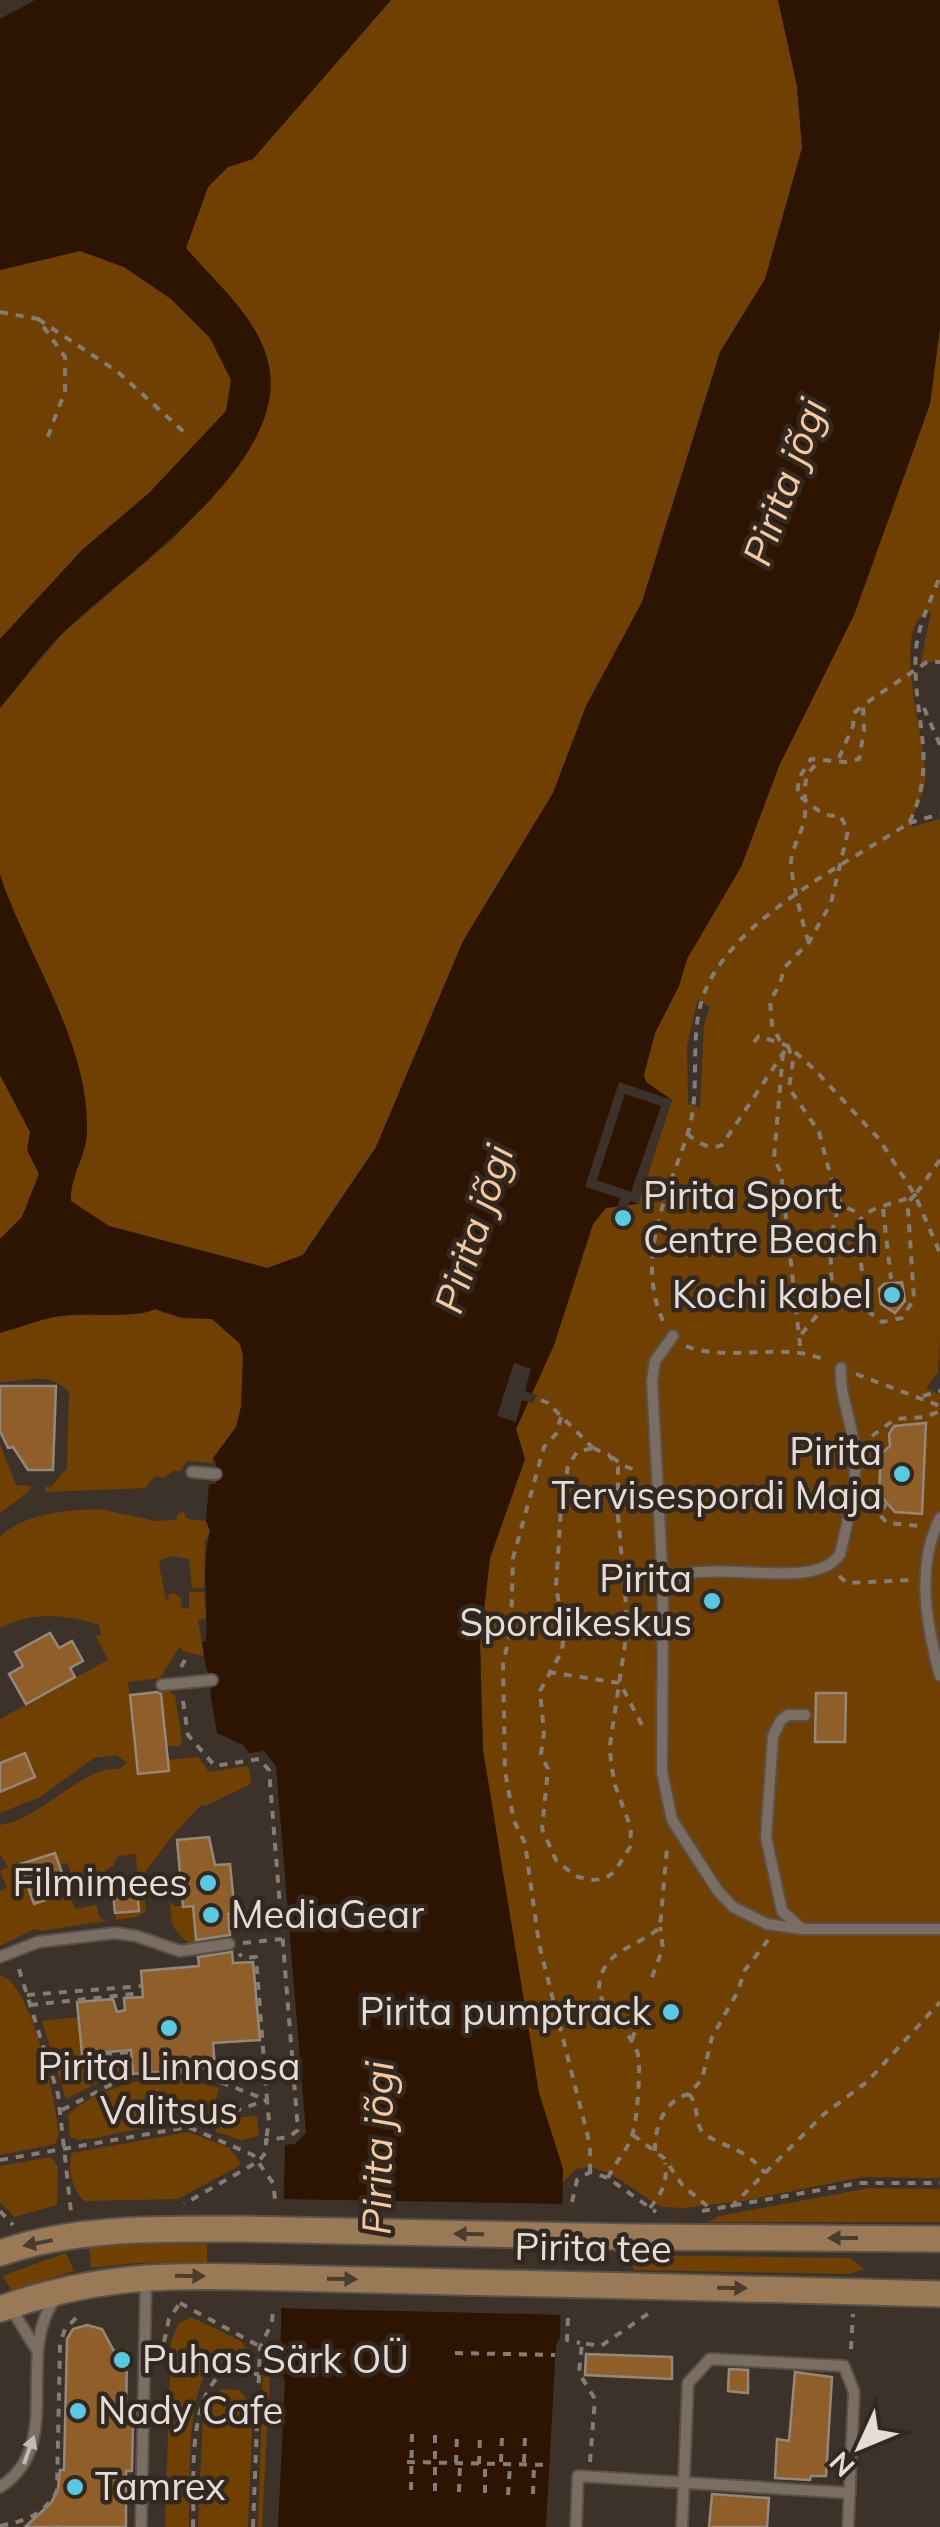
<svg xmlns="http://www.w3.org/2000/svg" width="940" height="2527" font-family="Mulish,sans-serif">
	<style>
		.green { fill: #704002; fill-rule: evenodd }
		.water { fill: #2d1400 }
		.pier { fill: #3c3229; fill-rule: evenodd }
		.building { fill: #905e29; stroke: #94887d; stroke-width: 2.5 }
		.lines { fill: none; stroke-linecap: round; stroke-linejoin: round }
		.lane-casing { stroke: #595148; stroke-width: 14 }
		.secondary-casing { stroke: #595148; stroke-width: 29 }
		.path { stroke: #857d75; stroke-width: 4; stroke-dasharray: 8 8; stroke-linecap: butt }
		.lane { stroke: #7a6e64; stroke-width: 10 }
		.secondary { stroke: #9a7957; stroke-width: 25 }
		.secondary-bridge-casing { stroke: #595148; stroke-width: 29; stroke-linecap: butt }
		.secondary-bridge { stroke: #9a7957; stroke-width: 25 }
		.oneway { fill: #4c3c2d }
		.oneway2 { fill: #c4bcb4 }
		.poi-dot { fill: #57c9e2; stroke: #32281f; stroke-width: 4 }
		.labels { text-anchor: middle; stroke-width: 9; stroke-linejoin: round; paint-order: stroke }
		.poi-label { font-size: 38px; fill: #e4ddd7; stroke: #32281f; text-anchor: start }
		.street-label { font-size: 38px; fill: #e4ddd7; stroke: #32281f }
		.water-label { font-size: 40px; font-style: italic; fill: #f5c89f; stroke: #32281f }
	</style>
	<rect width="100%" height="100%" fill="#3c3229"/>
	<g class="green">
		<path d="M391 0H778L797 86 802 148 765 279 720 352 642 602 586 706 553 793 463 941 376 1147 303 1255 268 1268 109 1226 70 1201V1183L87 1136 0 875V708L63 633 174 538 240 464 232 298 186 248 208 187 228 167 253 159Z"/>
		<path d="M80 251 124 267 171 299 210 338 231 380 226 411 149 493 82 550 0 639V270Z"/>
		<path d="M940 328V662H927L920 667 931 612C886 621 929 747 925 782 923 799 911 810 912 827L940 819V1336L938 1372 926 1388 940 1395V2178L863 2177 742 2201 685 2208 661 2207 611 2174 591 2167 576 2169 562 2183 563 2169 539 2093 483 1750 480 1644 490 1558 525 1459 516 1429 554 1345 593 1224 606 1208 666 1096 646 1082 643 1075 655 1033 679 986 687 959 741 867 779 766 854 615 930 404ZM698 999 710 1007 704 1025 700 1108 688 1104 687 1045Z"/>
		<path d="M0 1075 30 1132 27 1150 39 1174 22 1217 0 1239Z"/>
		<path d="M155 1309 165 1313 210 1318 223 1325 240 1344 243 1356 241 1407 236 1427 213 1458V1463L187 1461 181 1471H173L164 1478 155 1476 145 1488 46 1492 45 1487H51L67 1468 69 1392C48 1370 26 1382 0 1382V1321Z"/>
		<path d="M0 1444 16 1485 31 1486 28 1492 0 1513Z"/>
		<path d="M99 1509 156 1521 177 1520V1515L183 1511 187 1519 206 1521 210 1531 205 1542 204 1588H192L189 1559 173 1556 162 1559 159 1564 166 1600 169 1599 166 1595 174 1593 181 1598V1607L189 1609V1592H204L206 1618 198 1620 204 1656 182 1651 180 1646 160 1678 128 1682 131 1705 161 1702V1688H166L175 1696 182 1740 180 1746H166L164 1733 133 1736 137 1774 168 1771 167 1760 198 1757 209 1772 246 1766 250 1770 251 1784 205 1806 201 1805 172 1836 142 1876 146 1911 137 1917 116 1920 115 1916 118 1913 139 1911 136 1854 118 1856 113 1866 106 1870 107 1879 101 1886 75 1882 67 1863 59 1865 55 1853 21 1864 34 1904 69 1892 75 1909 96 1905 100 1918 106 1921 41 1931 35 1929 0 1946V1891L7 1888 0 1871 8 1867 0 1854V1825C42 1819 85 1764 119 1769L127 1763 117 1755 94 1758 40 1797 0 1813V1719L108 1660 96 1636 101 1635 99 1625C65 1614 32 1611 0 1628V1536C29 1512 63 1511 99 1509Z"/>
		<path d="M170 1902 175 1906H193L196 1933 229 1932 225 1936 189 1943C169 1927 172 1923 170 1902Z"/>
		<path d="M0 1975C33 1984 55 2102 59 2134L55 2144 0 2155Z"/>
		<path d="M79 2017 84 2061 125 2058V2069L66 2099 42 2021Z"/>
		<path d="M170 2075 219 2088 213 2113 95 2138 78 2140 70 2137 68 2115C95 2090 133 2081 170 2075Z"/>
		<path d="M257 2116 259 2136 241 2140 216 2132 215 2125 232 2118Z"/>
		<path d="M189 2132 229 2148 240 2162 239 2166 178 2199 85 2201C72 2192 67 2167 72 2153Z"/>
		<path d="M51 2157 58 2167 57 2205 14 2217 0 2202V2166Z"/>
		<path d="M869 2188 940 2189V2222H708L719 2216Z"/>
		<path d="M123 2243 207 2244V2262L135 2263 91 2268 89 2247Z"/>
		<path d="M66 2253 74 2271 12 2290 2 2276Z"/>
		<path d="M633 2255 850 2258 864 2269 849 2274 633 2270Z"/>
		<path d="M191 2317 241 2341 246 2349 244 2353C232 2359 218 2361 209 2370 186 2393 190 2493 189 2527H165L171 2341 179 2323Z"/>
		<path d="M267 2367 270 2375 262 2527H258L263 2371Z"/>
		<path d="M222 2389 239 2390 253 2406 248 2527H198L203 2416 209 2401Z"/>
	</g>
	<g class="water">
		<path d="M35 0H391L253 159 228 167 208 187 186 248C216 284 264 322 270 372 283 469 124 573 64 632 40 655 21 683 0 708V639L82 550 149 493 226 411 231 380 210 338 171 299 124 267 80 251 0 270V19Z"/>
		<path d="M778 0H940V328L930 404 854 615 779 766 741 867 687 959 679 986 655 1033 644 1075 646 1082 672 1100 670 1105 638 1204 606 1208 593 1224 554 1345 516 1429 525 1459 490 1558 480 1644 483 1750 539 2093 563 2169 560 2338 556 2344 546 2527H278L285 2381 280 2370 285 2145 295 2144 306 2133 276 1766 264 1751 249 1753 243 1745 217 1733 210 1692 213 1683 206 1668 202 1642 206 1641C208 1602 201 1568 210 1531L206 1521 209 1484H216V1463L213 1458 236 1427 241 1407 243 1355 240 1344 212 1319 182 1318 155 1309C140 1318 89 1314 69 1315 45 1317 22 1327 0 1333V1239L22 1217 39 1174 27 1150 30 1132 0 1075V875C28 958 90 1043 87 1133 86 1157 70 1176 71 1201L109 1226 267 1268 303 1255 376 1147 463 941 553 793 586 706 642 602 720 352 765 279 802 148 797 86Z"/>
	</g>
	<g class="pier">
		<path d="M619 1082 672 1100 638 1204 630 1201 627 1210H617L620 1198 585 1187ZM625 1094 661 1106 631 1192 597 1180Z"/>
		<path d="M514 1363 531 1369 525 1391 537 1395 533 1403 522 1400 516 1422 497 1416Z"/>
		<path d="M279 2199 567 2204 565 2315 278 2308Z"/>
	</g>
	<g class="building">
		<path d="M902 1282 905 1301 895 1313 881 1304 879 1289 884 1284Z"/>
		<path d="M0 1386H56L53 1470H28L13 1447 8 1448 0 1431Z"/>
		<path d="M926 1423 922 1514 895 1512 879 1494 881 1454 890 1446 889 1434 894 1426Z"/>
		<path d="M50 1633 59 1648 72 1641 83 1661 70 1668 75 1677 26 1704 9 1674 23 1666 15 1652Z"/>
		<path d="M157 1692 161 1694 169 1771 138 1774 130 1695Z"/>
		<path d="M816 1693H846L845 1742H815Z"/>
		<path d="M25 1753 35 1777 0 1792V1763Z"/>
		<path d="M209 1837 215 1865 230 1864 235 1914H228L230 1935 196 1940 193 1906 183 1907 177 1840Z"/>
		<path d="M55 1853 69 1892 34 1904 20 1864Z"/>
		<path d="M136 1879 139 1911 115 1913 112 1881Z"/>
		<path d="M232 1952 233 1963 253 1962 260 2040 213 2043 215 2067 133 2074 131 2050 82 2054 77 2002 113 1999 117 2012 125 2010 124 1998 143 1997 141 1971 199 1966 198 1957Z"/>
		<path d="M87 2325 102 2329 114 2351 127 2350 126 2422H133L132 2471H126V2527H25L51 2503 58 2489 60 2470H64L67 2339 73 2329Z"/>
		<path d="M586 2354 672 2357V2379L585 2375Z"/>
		<path d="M729 2369 748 2370V2393L728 2391Z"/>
		<path d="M795 2372 832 2377 826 2476H811L810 2480 775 2478 777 2439 789 2441Z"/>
		<path d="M712 2494 769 2498 767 2527H709Z"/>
	</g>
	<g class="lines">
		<g class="lane-casing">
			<g id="lane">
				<path d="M673 1336 655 1361 652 1381 663 1586 662 1772 672 1820 718 1891 733 1907 767 1924 802 1929H940"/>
				<path d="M192 1472 216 1474"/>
				<path d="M940 1518C915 1566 927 1627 940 1676"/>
				<path d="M663 1586C697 1550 812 1597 840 1554 848 1518 859 1483 854 1445 851 1419 839 1394 841 1368"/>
				<path d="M162 1685 212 1680"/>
				<path d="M801 1928 782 1911 766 1837 773 1736 781 1720 788 1715H805"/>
				<path d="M0 1957 38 1942 115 1933 136 1936 180 1951 229 1944"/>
				<path d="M11 2308 36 2349"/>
				<path d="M0 2487C66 2446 14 2354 55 2299"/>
				<path d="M141 2527 146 2278"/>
				<path d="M576 2527 578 2476 850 2493"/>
				<path d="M682 2527 688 2383 710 2359 844 2366 854 2392 848 2527"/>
			</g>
		</g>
		<g class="secondary-casing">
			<g id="secondary">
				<path d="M636 2237 940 2239"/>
				<path d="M0 2253C78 2226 163 2229 244 2229"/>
				<path d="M634 2286 940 2294"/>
				<path d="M0 2309C87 2278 153 2275 244 2277"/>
			</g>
		</g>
		<g class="path">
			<path d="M0 312 38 319 65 357V391L45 444"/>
			<path d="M38 319 118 372 185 433"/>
			<path d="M924 708 940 745"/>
			<path d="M839 758 853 726 854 713 863 705"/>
			<path d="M909 823 940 814"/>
			<path d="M809 942C805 935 789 868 791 861 793 845 803 831 805 816 807 794 798 776 821 761"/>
			<path d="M780 1041 772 1025 770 1001 780 984 784 968 809 942 831 903 848 831 840 815C821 820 812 802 797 795L799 778 811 759 846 762 859 759 864 731 863 705 927 662H940"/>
			<path d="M754 1042 759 1036 788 1046 814 1069 879 1139 915 1195"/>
			<path d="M788 1046 793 1061 789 1088 819 1132 836 1197 837 1213 830 1239 832 1292 829 1301 799 1337"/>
			<path d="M783 1053 774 1158 781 1173 801 1354"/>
			<path d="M687 1134C698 1142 709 1151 722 1145L788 1046"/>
			<path d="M940 1160 915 1195 940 1253"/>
			<path d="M915 1195 909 1201 908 1209 914 1299 902 1318 882 1322 868 1311 856 1230C860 1205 894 1206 915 1195Z"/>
			<path d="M836 1197 845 1207 861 1214"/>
			<path d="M883 1209 891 1279"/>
			<path d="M663 1321C635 1257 667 1196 687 1136 701 1094 690 1049 700 1007 719 925 843 866 909 823 940 761 911 716 916 650 918 625 931 600 940 576"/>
			<path d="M686 1346C729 1363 782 1341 825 1360"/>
			<path d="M856 1374 940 1406"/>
			<path d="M923 1396 940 1391"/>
			<path d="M541 1400 548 1403 593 1448"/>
			<path d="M561 1417 556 1434 544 1447 513 1558 511 1629 503 1664 505 1771 514 1821 525 1843 539 1944 590 2145V2172"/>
			<path d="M872 1436 895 1419 925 1417 940 1411"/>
			<path d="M593 1448 609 1455 618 1467V1516L626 1605 625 1644 610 1745 611 1763 615 1785 631 1828 630 1847 615 1871 605 1879 590 1880 575 1876 556 1860 542 1829 548 1769 541 1754 544 1733 540 1691 562 1651 564 1630 556 1587 561 1508 568 1466 577 1452Z"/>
			<path d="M612 1457 624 1466 639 1471"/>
			<path d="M887 1503 879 1514 887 1523 921 1526"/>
			<path d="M839 1576 847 1583 911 1580"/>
			<path d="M181 1667 189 1653"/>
			<path d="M548 1672 620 1683 644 1729"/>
			<path d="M183 1701 188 1735 215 1766 259 1759 269 1770 298 2130 289 2137 266 2140V2152L259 2161 184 2204"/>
			<path d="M243 1943 282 1939"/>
			<path d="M19 1969 58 2094 71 2212"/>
			<path d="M652 1977 663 1948 660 1927"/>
			<path d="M27 1995 142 1986"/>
			<path d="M30 2005 143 1993"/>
			<path d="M632 2040 642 2009"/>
			<path d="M88 2055 130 2052 132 2073"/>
			<path d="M174 2071 220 2082 267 2100 256 1957 244 1958 239 1954"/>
			<path d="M689 2094C700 2106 693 2122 704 2134 728 2149 745 2148 765 2173"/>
			<path d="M62 2110 133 2073"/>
			<path d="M188 2127 267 2100 269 2121 266 2140"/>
			<path d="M633 2135 664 2158 683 2186 711 2209"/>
			<path d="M655 2151C654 2128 665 2099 689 2094L702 2079 712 2037 737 1993 745 1970 768 1940"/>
			<path d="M0 2160 188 2127 253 2155 273 2183 275 2199"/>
			<path d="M608 2178C614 2164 625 2153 631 2139 638 2118 639 2084 639 2062 638 2027 581 2007 605 1967 617 1947 644 1943 660 1927L667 1848"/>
			<path d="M572 2202 577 2180 590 2172 608 2178 656 2212"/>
			<path d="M731 2207 824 2114 867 2082 940 2002"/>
			<path d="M650 2208C662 2193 668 2182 665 2163"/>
			<path d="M0 2211 13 2225"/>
			<path d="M702 2211 859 2183H940"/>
			<path d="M180 2303 259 2346"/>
			<path d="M568 2318 567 2340 580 2343"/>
			<path d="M164 2342 169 2319 180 2303"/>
			<path d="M851 2349 853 2314"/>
			<path d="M455 2353 555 2355"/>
			<path d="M407 2462 550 2465"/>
			<path d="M501 2462 502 2437"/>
			<path d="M524 2462 525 2437"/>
			<path d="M590 2462 595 2399 579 2373 582 2343 601 2346 652 2311"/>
			<path d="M456 2463 457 2435"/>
			<path d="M479 2464 480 2436"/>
			<path d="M411 2490 412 2432"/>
			<path d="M435 2491V2434"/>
			<path d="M459 2492 460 2464"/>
			<path d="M485 2493V2464"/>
			<path d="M533 2494 534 2465"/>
			<path d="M508 2495 510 2465"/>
			<path d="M57 2525V2527"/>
			<path d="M0 2526C25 2521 44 2515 57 2491L60 2344 65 2329 81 2313"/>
			<path d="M193 2527C195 2483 186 2407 220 2375L259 2374"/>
			<path d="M253 2527 260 2347 272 2323 273 2309"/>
		</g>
		<use href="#lane" class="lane"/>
		<use href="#secondary" class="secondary"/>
		<g class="secondary-bridge-casing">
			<g id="secondary-bridge">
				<path d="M244 2229 636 2237"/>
				<path d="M244 2277 634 2286"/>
			</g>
		</g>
		<use href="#secondary-bridge" class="secondary-bridge"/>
	</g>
	<defs><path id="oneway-solid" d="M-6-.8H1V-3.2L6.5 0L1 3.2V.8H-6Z" transform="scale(2.5)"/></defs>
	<g class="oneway">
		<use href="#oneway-solid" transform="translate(469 2234) rotate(-179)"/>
		<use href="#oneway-solid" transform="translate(843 2238) rotate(-180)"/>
		<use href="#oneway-solid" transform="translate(38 2243) rotate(169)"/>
		<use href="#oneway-solid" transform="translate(190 2276) rotate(1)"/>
		<use href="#oneway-solid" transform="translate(342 2279) rotate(1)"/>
		<use href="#oneway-solid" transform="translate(732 2288) rotate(1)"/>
	</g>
	<use class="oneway2" href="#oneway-solid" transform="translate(29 2450) rotate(-70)"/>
	<g class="poi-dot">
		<circle cx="623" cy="1218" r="10"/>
		<circle cx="892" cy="1295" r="10"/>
		<circle cx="902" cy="1474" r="10"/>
		<circle cx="712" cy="1601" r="10"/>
		<circle cx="208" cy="1883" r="10"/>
		<circle cx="211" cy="1915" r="10"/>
		<circle cx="671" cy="2012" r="10"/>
		<circle cx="169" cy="2028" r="10"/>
		<circle cx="122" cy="2360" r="10"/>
		<circle cx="78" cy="2411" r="10"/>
		<circle cx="75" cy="2487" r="10"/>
	</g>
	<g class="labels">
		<g class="poi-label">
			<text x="643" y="1209">Pirita Sport<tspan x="643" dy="44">Centre Beach</tspan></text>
			<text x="872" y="1308" text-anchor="end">Kochi kabel</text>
			<text x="882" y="1465" text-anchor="end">Pirita<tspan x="882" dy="44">Tervisespordi Maja</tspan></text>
			<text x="692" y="1592" text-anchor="end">Pirita<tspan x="692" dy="44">Spordikeskus</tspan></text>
			<text x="188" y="1896" text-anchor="end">Filmimees</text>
			<text x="231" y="1928">MediaGear</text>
			<text x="651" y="2025" text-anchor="end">Pirita pumptrack</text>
			<text x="169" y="2080" text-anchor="middle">Pirita Linnaosa<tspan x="169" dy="44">Valitsus</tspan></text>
			<text x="142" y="2373">Puhas Särk OÜ</text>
			<text x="98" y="2424">Nady Cafe</text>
			<text x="95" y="2500">Tamrex</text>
		</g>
		<g class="street-label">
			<text transform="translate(593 2248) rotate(1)" y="13">Pirita tee</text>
		</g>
		<g class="water-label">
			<text transform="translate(785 482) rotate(-70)" y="14">Pirita jõgi</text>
			<text transform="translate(474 1229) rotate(-72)" y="14">Pirita jõgi</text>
			<text transform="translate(378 2148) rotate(-89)" y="14">Pirita jõgi</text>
		</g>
	</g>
	<g transform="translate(860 2447) rotate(226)" stroke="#32281f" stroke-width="8" paint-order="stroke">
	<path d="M0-8L18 38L0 25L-18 38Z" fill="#e4ddd7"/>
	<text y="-15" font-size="28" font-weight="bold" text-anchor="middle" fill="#e4ddd7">N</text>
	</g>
</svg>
